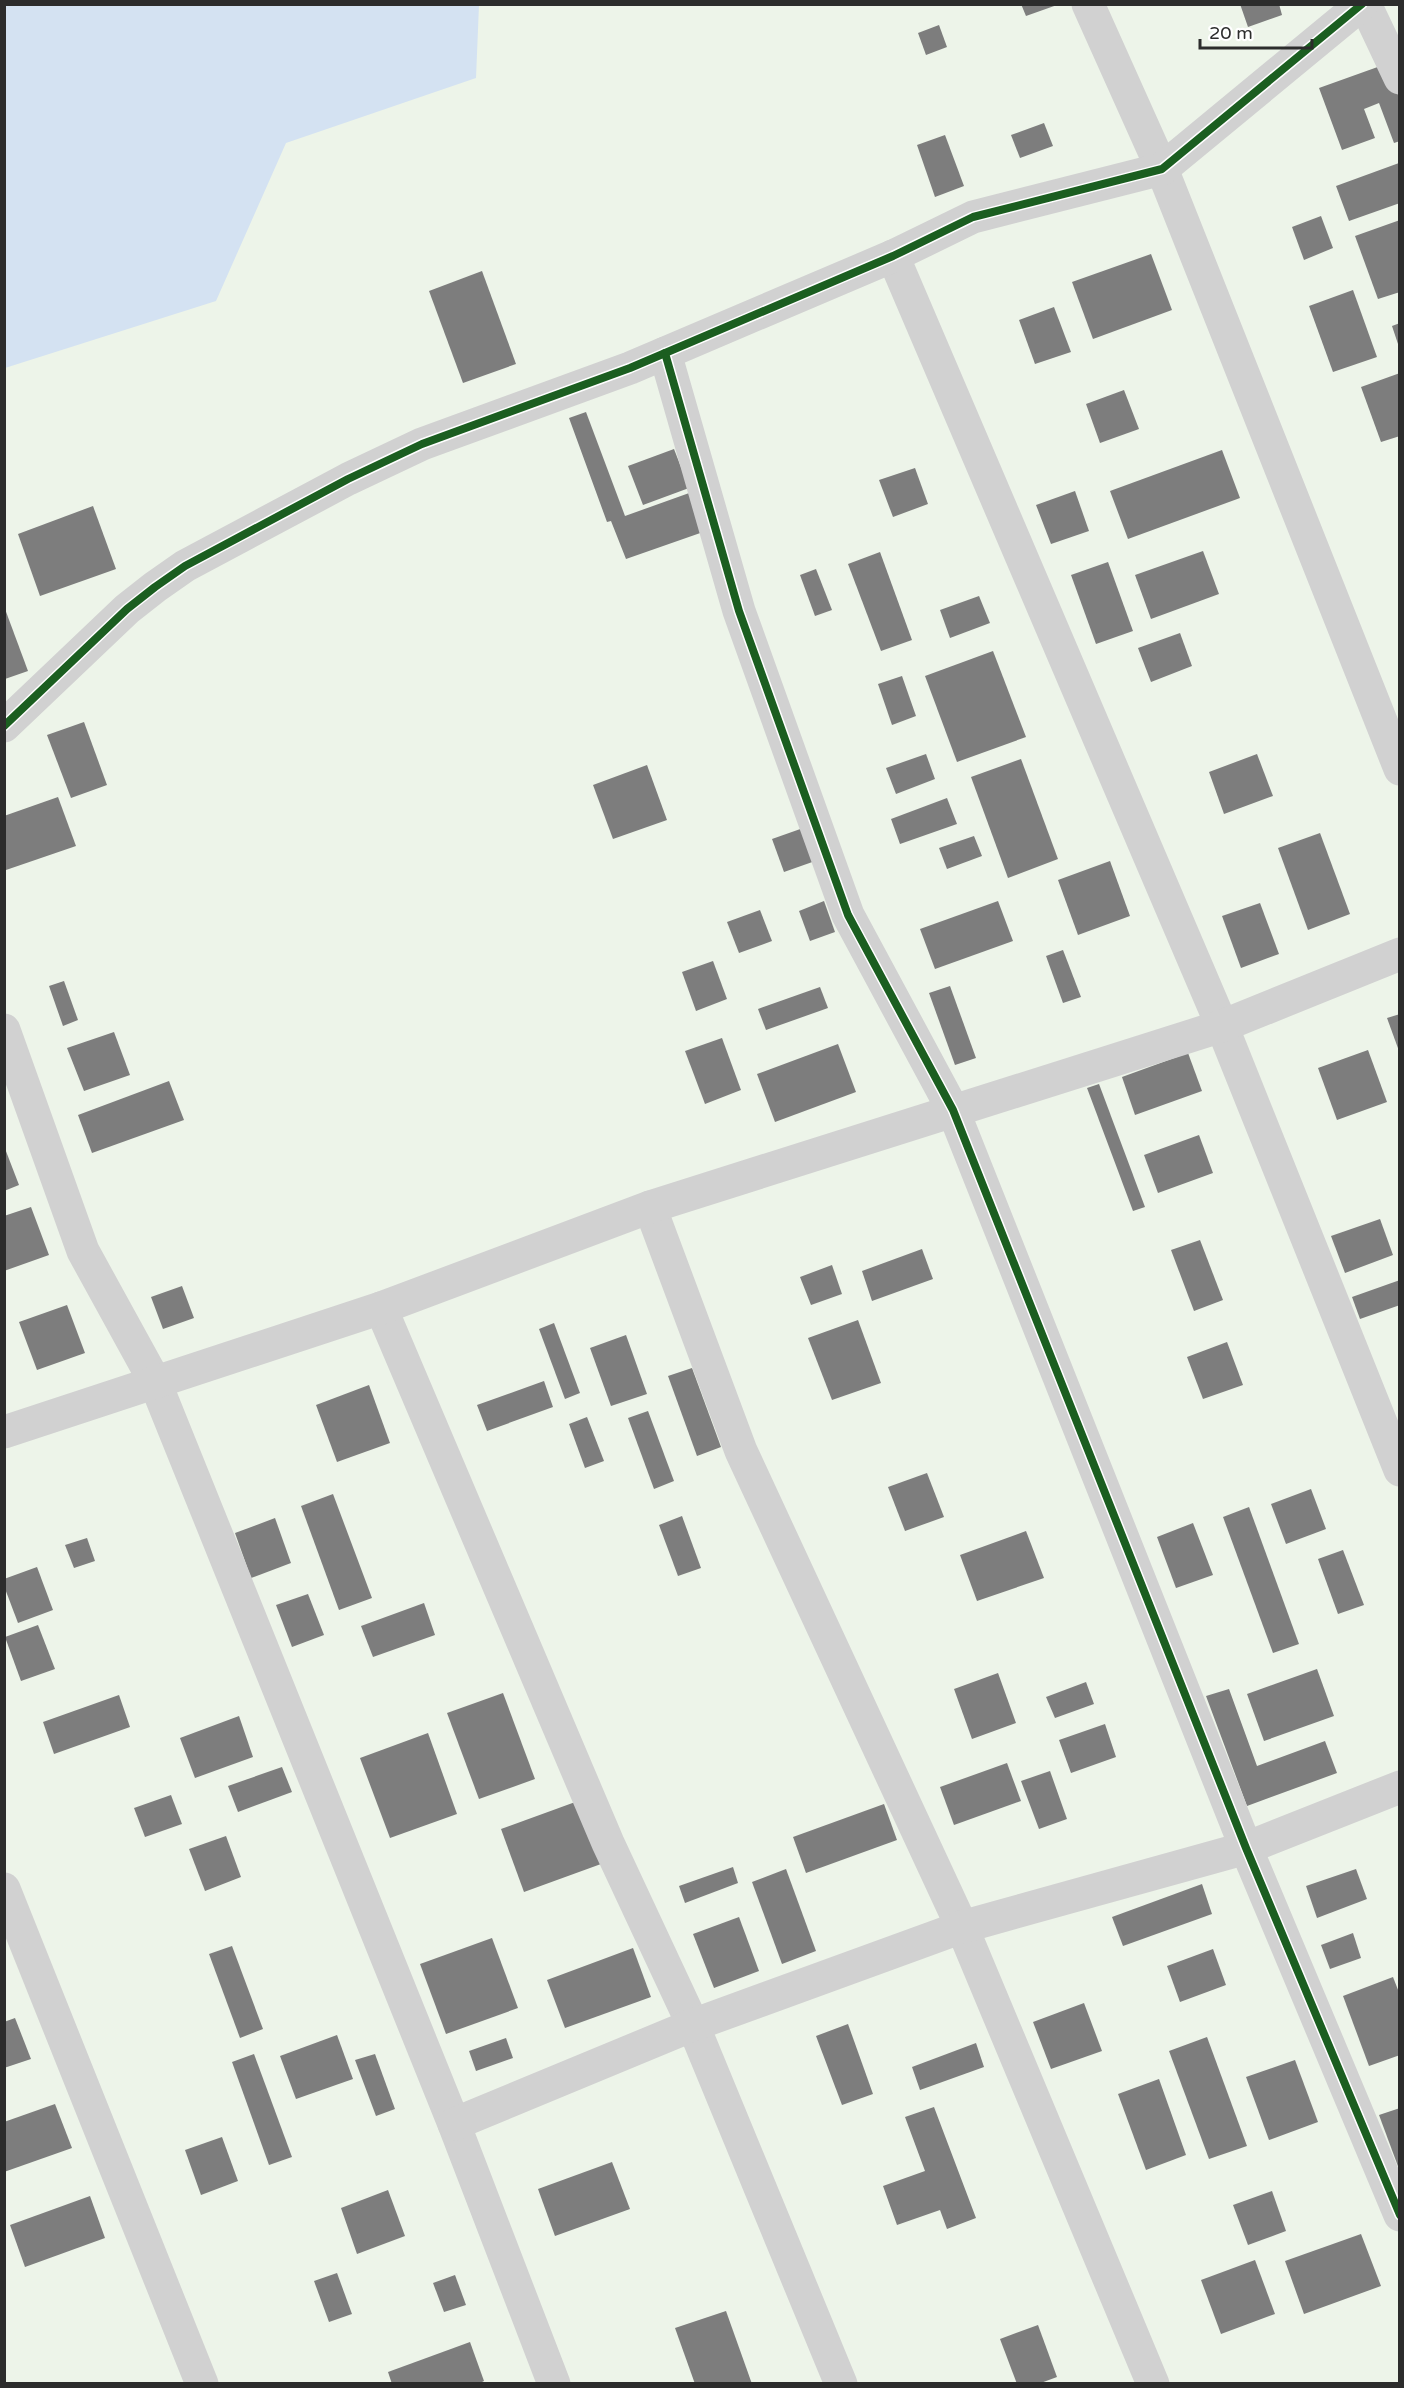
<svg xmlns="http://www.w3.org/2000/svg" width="1404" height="2388" font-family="'Varela Round',sans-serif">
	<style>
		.green { fill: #edf4e9 }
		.water { fill: #d4e2f2 }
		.building { fill: #7d7d7d }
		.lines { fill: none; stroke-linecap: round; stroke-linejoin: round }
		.minor { stroke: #d1d1d1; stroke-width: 33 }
		.cycleway-casing { stroke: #fff; stroke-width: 11 }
		.cycleway { stroke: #1b5e20; stroke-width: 8 }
	</style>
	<rect width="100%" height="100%" fill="#fff"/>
	<rect class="green" x="5" y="5" width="1394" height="2378"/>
	<path class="water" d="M5 4 479 5 476 78 286 143 216 301 5 368Z"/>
	<g class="building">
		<path d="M1021 4H1057V5L1026 16Z"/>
		<path d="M1240 4H1279L1282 15 1248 27Z"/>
		<path d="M939 25 947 47 926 55 918 33Z"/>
		<path d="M1386 64 1400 100V141L1394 143 1379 103 1364 109 1375 138 1342 150 1319 88Z"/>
		<path d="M1044 123 1053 146 1020 158 1011 135Z"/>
		<path d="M945 135 964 186 935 197 917 145Z"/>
		<path d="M1399 163 1400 203 1349 221 1336 186Z"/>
		<path d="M1321 216 1333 248 1304 260 1292 227Z"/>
		<path d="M1400 220V292L1378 299 1355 236Z"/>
		<path d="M1151 254 1172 310 1093 339 1072 282Z"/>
		<path d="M482 271 516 364 463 383 429 291Z"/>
		<path d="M1353 290 1377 357 1333 372 1309 306Z"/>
		<path d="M1054 307 1071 352 1035 364 1019 320Z"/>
		<path d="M1400 323V347H1399L1392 326Z"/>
		<path d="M1400 373V436L1381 442 1361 387Z"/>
		<path d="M1124 390 1139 429 1100 443 1086 404Z"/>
		<path d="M586 412 625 516 692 492 706 531 626 559 611 521 607 522 569 418Z"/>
		<path d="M674 449 689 488 643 505 628 466Z"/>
		<path d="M1222 450 1240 498 1128 539 1110 491Z"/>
		<path d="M915 468 928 504 893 517 879 480Z"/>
		<path d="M1075 491 1089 531 1051 544 1036 505Z"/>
		<path d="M93 506 116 569 40 596 18 534Z"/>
		<path d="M1203 551 1219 594 1151 619 1135 575Z"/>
		<path d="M880 552 912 640 881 651 848 564Z"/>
		<path d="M1108 562 1133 631 1096 644 1071 575Z"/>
		<path d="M816 569 832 610 815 616 800 575Z"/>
		<path d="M979 596 990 623 950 638 940 610Z"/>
		<path d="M5 609 28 671 5 679 4 678Z"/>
		<path d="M1180 633 1192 666 1151 682 1138 648Z"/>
		<path d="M993 651 1026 737 957 762 925 676Z"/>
		<path d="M902 676 916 716 892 725 878 684Z"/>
		<path d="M84 722 107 785 71 798 47 735Z"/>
		<path d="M926 754 935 779 896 794 886 768Z"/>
		<path d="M1257 754 1273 796 1224 814 1209 772Z"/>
		<path d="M1021 759 1058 859 1008 878 971 777Z"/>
		<path d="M647 765 667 820 613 839 593 785Z"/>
		<path d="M58 797 76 846 6 870 4 816Z"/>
		<path d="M947 798 957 824 900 844 891 819Z"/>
		<path d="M806 827 818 860 784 872 772 839Z"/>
		<path d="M1320 833 1350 914 1308 930 1278 848Z"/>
		<path d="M974 836 982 856 947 869 939 848Z"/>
		<path d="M1110 861 1130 916 1078 935 1058 880Z"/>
		<path d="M824 901 835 932 810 941 799 911Z"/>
		<path d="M998 901 1013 941 935 969 920 929Z"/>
		<path d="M1260 903 1279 954 1241 968 1222 916Z"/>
		<path d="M760 910 772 941 739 953 727 922Z"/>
		<path d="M1063 950 1081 997 1063 1003 1046 956Z"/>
		<path d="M713 961 727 999 696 1011 682 972Z"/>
		<path d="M64 981 78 1020 63 1026 49 986Z"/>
		<path d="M950 986 976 1058 955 1065 929 993Z"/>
		<path d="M820 987 828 1008 766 1030 758 1009Z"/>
		<path d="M1400 1014V1051H1399L1387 1018Z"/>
		<path d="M114 1032 130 1075 84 1091 67 1048Z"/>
		<path d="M722 1038 741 1090 705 1104 685 1051Z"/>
		<path d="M838 1044 856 1092 775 1122 757 1074Z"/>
		<path d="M1368 1050 1387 1102 1337 1120 1318 1068Z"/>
		<path d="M1188 1053 1202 1091 1135 1115 1122 1077Z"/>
		<path d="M169 1081 184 1120 92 1153 78 1115Z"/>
		<path d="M1099 1084 1145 1207 1133 1211 1087 1088Z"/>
		<path d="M1199 1135 1213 1173 1158 1193 1144 1155Z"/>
		<path d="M4 1146 19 1185 4 1191Z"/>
		<path d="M31 1207 49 1255 4 1271V1216Z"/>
		<path d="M1380 1219 1393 1255 1345 1273 1331 1236Z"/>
		<path d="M1200 1240 1223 1300 1194 1311 1171 1250Z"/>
		<path d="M922 1249 933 1279 872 1301 862 1271Z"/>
		<path d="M832 1265 842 1294 811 1305 800 1277Z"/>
		<path d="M1400 1280V1305L1360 1319 1352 1297Z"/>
		<path d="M182 1286 194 1318 163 1329 151 1297Z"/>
		<path d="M67 1305 85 1353 37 1370 19 1322Z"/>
		<path d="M858 1320 881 1383 832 1400 808 1338Z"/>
		<path d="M554 1323 580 1393 565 1399 539 1329Z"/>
		<path d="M626 1335 647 1394 611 1406 590 1348Z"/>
		<path d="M1227 1342 1243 1385 1203 1399 1187 1357Z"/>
		<path d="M692 1368 721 1447 697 1456 668 1376Z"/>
		<path d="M544 1381 553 1407 487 1431 477 1405Z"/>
		<path d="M369 1385 390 1443 337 1462 316 1405Z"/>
		<path d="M648 1411 674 1481 654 1489 628 1418Z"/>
		<path d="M587 1417 604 1461 585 1468 569 1424Z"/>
		<path d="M927 1473 944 1517 905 1531 888 1487Z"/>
		<path d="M1311 1489 1326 1529 1286 1544 1271 1504Z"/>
		<path d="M333 1494 372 1598 339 1610 301 1506Z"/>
		<path d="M1249 1507 1299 1644 1273 1653 1223 1517Z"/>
		<path d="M682 1516 701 1568 678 1576 659 1525Z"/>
		<path d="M275 1518 291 1563 251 1578 235 1533Z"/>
		<path d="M1193 1523 1213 1575 1176 1588 1157 1537Z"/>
		<path d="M1026 1531 1044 1578 977 1601 960 1555Z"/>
		<path d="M87 1538 95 1561 74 1568 65 1545Z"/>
		<path d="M1343 1550 1364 1605 1338 1614 1318 1559Z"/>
		<path d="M37 1567 53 1610 18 1623 4 1586V1579Z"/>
		<path d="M308 1594 324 1635 292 1647 276 1605Z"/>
		<path d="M424 1603 435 1635 373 1657 361 1626Z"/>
		<path d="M38 1625 55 1669 21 1681 5 1637Z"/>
		<path d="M1317 1669 1334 1716 1264 1741 1247 1694Z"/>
		<path d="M998 1673 1016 1723 972 1739 954 1689Z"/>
		<path d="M1086 1682 1094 1704 1055 1718 1046 1697Z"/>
		<path d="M1229 1689 1257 1766 1325 1741 1337 1773 1247 1806 1206 1696Z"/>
		<path d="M503 1693 535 1779 479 1799 447 1713Z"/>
		<path d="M119 1695 130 1727 54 1754 43 1722Z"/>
		<path d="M239 1716 253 1757 195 1778 180 1738Z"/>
		<path d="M1105 1724 1116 1757 1071 1773 1059 1740Z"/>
		<path d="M428 1733 457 1814 390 1838 360 1758Z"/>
		<path d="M1007 1763 1021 1801 954 1825 940 1787Z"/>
		<path d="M282 1767 292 1792 238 1812 228 1786Z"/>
		<path d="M1050 1771 1067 1819 1039 1829 1021 1781Z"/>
		<path d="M171 1795 182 1824 145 1837 134 1808Z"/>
		<path d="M578 1801 601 1864 524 1892 501 1829Z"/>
		<path d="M884 1804 897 1840 806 1873 793 1837Z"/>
		<path d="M226 1836 241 1877 205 1891 189 1849Z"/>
		<path d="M733 1867 738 1883 685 1903 679 1886Z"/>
		<path d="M786 1869 816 1951 782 1964 752 1882Z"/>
		<path d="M1356 1869 1367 1899 1317 1918 1306 1886Z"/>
		<path d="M1202 1884 1212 1914 1123 1946 1112 1917Z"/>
		<path d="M739 1917 759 1971 714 1988 693 1934Z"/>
		<path d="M1353 1933 1361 1958 1330 1969 1321 1945Z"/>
		<path d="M492 1938 518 2008 446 2034 420 1964Z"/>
		<path d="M232 1946 263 2029 240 2038 209 1954Z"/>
		<path d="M633 1948 651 1997 565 2028 547 1980Z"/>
		<path d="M1213 1949 1226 1985 1180 2002 1167 1966Z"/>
		<path d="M1393 1977 1400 1995V2055L1369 2066 1343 1996Z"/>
		<path d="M1084 2003 1102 2051 1051 2069 1033 2022Z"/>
		<path d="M15 2018 31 2059 4 2068V2022Z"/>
		<path d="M848 2024 873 2094 842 2105 816 2036Z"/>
		<path d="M337 2035 353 2079 296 2099 280 2056Z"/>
		<path d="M1207 2037 1247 2146 1209 2159 1169 2051Z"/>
		<path d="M506 2038 513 2058 476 2071 469 2051Z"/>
		<path d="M976 2043 984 2067 920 2090 912 2067Z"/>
		<path d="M254 2054 292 2157 269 2165 232 2062Z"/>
		<path d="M375 2054 395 2109 376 2116 355 2060Z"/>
		<path d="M1295 2060 1318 2122 1269 2140 1246 2077Z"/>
		<path d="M1159 2079 1186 2155 1146 2170 1118 2094Z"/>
		<path d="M55 2104 72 2148 4 2172V2122Z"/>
		<path d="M934 2107 976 2218 947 2229 940 2210 897 2225 883 2186 925 2171 905 2117Z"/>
		<path d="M1400 2108V2169H1399L1379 2115Z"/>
		<path d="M222 2137 238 2181 201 2195 185 2150Z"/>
		<path d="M612 2162 630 2209 555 2236 538 2189Z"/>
		<path d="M388 2190 405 2236 357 2254 341 2208Z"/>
		<path d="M1272 2191 1286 2231 1248 2245 1233 2205Z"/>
		<path d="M90 2196 105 2238 25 2267 10 2225Z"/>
		<path d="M1361 2234 1381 2286 1304 2314 1285 2261Z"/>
		<path d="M1255 2260 1275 2314 1221 2334 1201 2280Z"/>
		<path d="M337 2273 352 2314 329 2322 314 2281Z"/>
		<path d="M455 2275 466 2305 444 2312 433 2283Z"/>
		<path d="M726 2311 752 2384H695L675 2328Z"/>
		<path d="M1038 2325 1057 2377 1038 2384H1017L1000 2339Z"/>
		<path d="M470 2342 484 2381 478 2384H392L388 2372Z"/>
	</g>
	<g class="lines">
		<g class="minor">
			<path d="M1088 4 1162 169 1400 769"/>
			<path d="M1365 4 1400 78"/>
			<path d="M893 256 1222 1026 1400 1470"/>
			<path d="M665 353 739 611 848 915 953 1110 1246 1848 1400 2215"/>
			<path d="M4 726 127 609 155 587 185 566 348 479 422 444 630 368 893 256 973 217 1162 169 1362 4"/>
			<path d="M4 1030 83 1251 155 1382 454 2124 554 2384"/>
			<path d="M650 1207 741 1451 962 1927 1153 2384"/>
			<path d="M381 1308 608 1843 693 2025 841 2384"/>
			<path d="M4 1432 381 1308 650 1207 1222 1026 1400 954"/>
			<path d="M4 1889 202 2384"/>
			<path d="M454 2124 693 2025 962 1927 1246 1848 1400 1787"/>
		</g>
		<g class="cycleway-casing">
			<g id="cycleway">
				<path d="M665 353 739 611 848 915 953 1110 1246 1848 1400 2215"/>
				<path d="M4 726 127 609 155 587 185 566 348 479 422 444 630 368 893 256 973 217 1162 169 1362 4"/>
			</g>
		</g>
		<use href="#cycleway" class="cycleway"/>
	</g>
	<rect width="1404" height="2388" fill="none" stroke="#2c2c2c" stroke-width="12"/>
	<path d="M1200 39v9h112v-9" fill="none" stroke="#2c2c2c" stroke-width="3"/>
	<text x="1209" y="39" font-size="18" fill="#2c2c2c" stroke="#ffffff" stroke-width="4.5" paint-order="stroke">20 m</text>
</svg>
